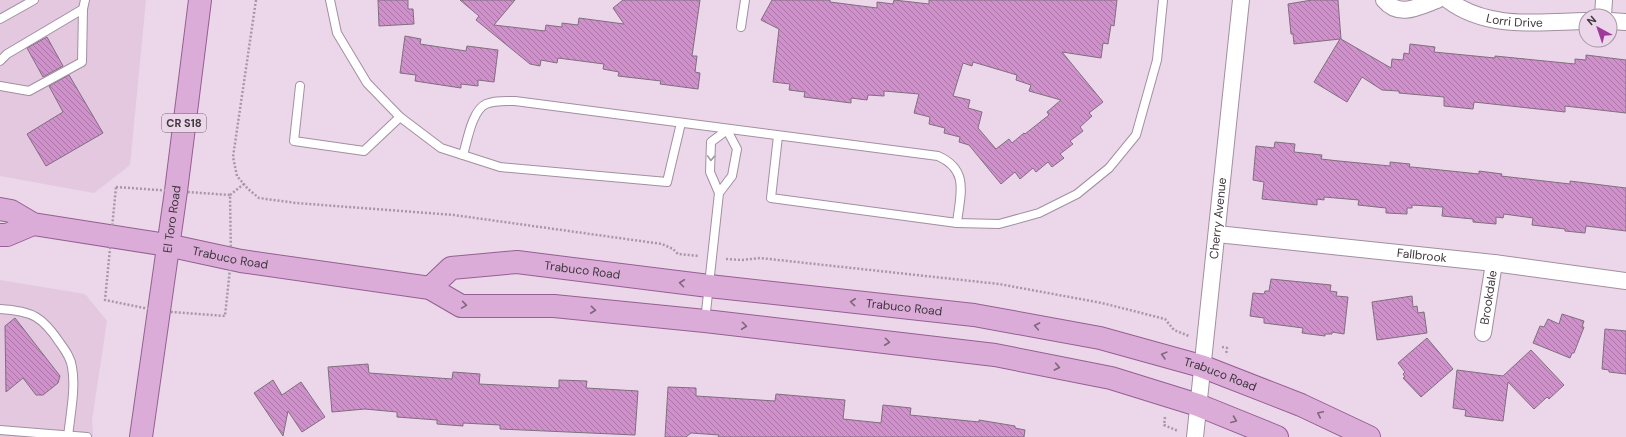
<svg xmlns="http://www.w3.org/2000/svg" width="1626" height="437" font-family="'DM Sans',sans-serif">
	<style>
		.built { fill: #e3c8e0 }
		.building { fill: url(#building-back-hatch); stroke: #806e7f; fill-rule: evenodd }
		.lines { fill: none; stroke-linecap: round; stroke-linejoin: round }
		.service-casing { stroke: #a28fa0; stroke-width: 10 }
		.minor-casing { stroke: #a28fa0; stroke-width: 18 }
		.primary-casing { stroke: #955f92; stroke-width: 24 }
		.path { stroke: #a797a5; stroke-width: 2.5; stroke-dasharray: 2 2; stroke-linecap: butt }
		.service { stroke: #fff; stroke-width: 8 }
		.minor { stroke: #fff; stroke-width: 16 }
		.primary { stroke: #dcacd9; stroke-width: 22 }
		.oneway { stroke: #9f9b9e }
		.oneway2 { stroke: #7e667c }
		.labels { text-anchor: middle; stroke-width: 4; stroke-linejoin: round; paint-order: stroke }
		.shield { fill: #ebd7e9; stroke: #736771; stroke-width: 1 }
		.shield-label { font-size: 11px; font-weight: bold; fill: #3f373e }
		.street-label { font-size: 12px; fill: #3f373e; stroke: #ebd7e9 }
	</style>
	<defs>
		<pattern id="building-back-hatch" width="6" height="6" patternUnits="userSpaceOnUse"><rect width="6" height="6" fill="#cf90cb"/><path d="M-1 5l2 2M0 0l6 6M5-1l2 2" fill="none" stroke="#a976a6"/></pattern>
	</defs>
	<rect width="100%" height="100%" fill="#ebd7e9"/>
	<g class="built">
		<path d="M0 0H146L130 165 94 193 0 176Z"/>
		<path d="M0 280 85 294 107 321 92 420 93 437H0Z"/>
	</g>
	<g class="building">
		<path d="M378 0H408V9H413L414 24 379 26Z"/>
		<path d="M460 0H515L494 25 545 31 546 25 562 27V23L578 25 579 18 624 24 613 8 623 0H700L692 56H697L695 72 700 73 698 89 660 84 661 81 618 76 619 72 603 69 604 64 558 58 557 63 541 60 540 66 530 64 476 20 479 16Z"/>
		<path d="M772 0H830V2L877 8V2L893 4 894 0 929 4V0H1117L1114 26 1111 25 1108 44 1103 43 1101 58 1062 52 1103 102 1089 113 1092 116 1080 127 1083 131 1070 141 1073 144 1060 154 1064 158 1052 167 1048 162 1036 172 1033 168 1020 179 1015 172 1001 184 969 145 959 142 960 137 944 133 945 128 929 124 930 117 914 113 919 94 884 91V96L868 95 867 100 851 98V103L804 97 805 92 789 90 790 84 773 82 779 29 761 20ZM973 62 1017 75 1016 80 1031 85 1029 91 1061 100 1047 112 1049 115 1025 134 1024 133 1012 143 1009 139 996 149 978 128 982 112 968 108 970 100 953 96 963 63 972 66Z"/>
		<path d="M1312 0H1338L1341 39 1391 68 1392 59 1403 60 1404 53 1409 54 1410 44 1435 47 1434 52 1495 58V56L1575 64V59L1586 60V55L1626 60V113L1565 106V112L1474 102 1473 109 1444 106V97L1399 93V91L1382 90 1362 77 1347 102 1314 82 1340 39 1294 44 1293 34H1291L1288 4Z"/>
		<path d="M405 36 421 39 420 44 466 51 467 46 498 50 494 82 478 80V86L461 84V88L415 81 416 75 400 73Z"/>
		<path d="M47 37 63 66 43 77 27 48Z"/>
		<path d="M69 75 103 133 46 166 27 134 63 112 49 86Z"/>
		<path d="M1275 142 1295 144 1294 152 1322 155 1321 159 1339 161 1390 166V162L1410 164 1409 167H1412L1479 174V171L1502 174 1501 176 1570 184V181L1626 188V231L1586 226 1585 233 1565 231V229L1532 225 1533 218 1504 214 1503 218 1496 217V224L1473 222V219L1442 216 1443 207 1412 205V208H1407V214L1386 213V208L1358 205 1359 200 1324 197V200L1317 199V205L1262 199 1264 182 1253 180 1256 146 1274 148Z"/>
		<path d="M1271 279 1331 285 1330 291 1337 292 1336 296 1348 297 1344 334 1332 332V334H1325V336L1302 333 1303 328 1264 323V318L1250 316 1253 293 1264 294 1265 291H1269Z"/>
		<path d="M1412 296 1413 307 1417 306 1418 313 1424 312 1427 333 1377 340 1372 302Z"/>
		<path d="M1562 314 1584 321 1582 327H1584L1574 353H1572L1570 358 1533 343 1540 326 1544 327 1548 319 1559 324Z"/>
		<path d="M15 318 60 376 58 383 43 395H36L23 378 6 392 5 326Z"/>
		<path d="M1605 329 1626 331V374L1609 372V370L1602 369Z"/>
		<path d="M1427 338 1453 369 1421 397 1403 378 1405 377 1403 374 1405 372 1398 363Z"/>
		<path d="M1531 350 1564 385 1549 399 1547 397 1534 409 1508 382 1503 421 1465 416 1466 410 1453 408 1457 370 1503 376Z"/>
		<path d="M368 364 369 373 452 379 453 372 480 374 479 384 559 388V380L587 381 586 388 638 391 635 435 500 429V425L463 423V426L437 424V420L397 417V412L365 409 332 412 328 367Z"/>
		<path d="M273 380 282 395 301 382 325 417 302 432 288 411 283 436 254 393Z"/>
		<path d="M668 387 696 388V396L775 401 776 394 845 400 843 419 881 423 883 405 911 408 910 415 979 422V420L1015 426V428L1025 430 1024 437H718L719 435 691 433 686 437H665Z"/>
	</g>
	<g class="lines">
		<g class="service-casing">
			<g id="service">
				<path d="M330 0 337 33 367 83 400 117 441 148 500 167 667 182 681 123"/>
				<path d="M0 19 34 0"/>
				<path d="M741 27 745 0"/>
				<path d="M0 61 7 54 83 9 85 0"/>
				<path d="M0 86 29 91 82 62 83 9"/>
				<path d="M300 86 294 141 364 151 400 117"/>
				<path d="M778 136 771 198 957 223 999 224 1039 213 1077 194 1109 168 1136 135 1157 60 1163 0"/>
				<path d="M463 155C467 142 472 110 486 104 495 100 505 101 515 101L938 156C970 170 960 195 957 223"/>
				<path d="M0 309C32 311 42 316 60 343 65 350 71 358 72 367 76 388 70 416 68 437"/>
				<path d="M705 321 719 193 710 172 711 142 727 130 737 149 732 176 719 193"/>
				<path d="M0 430 87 437"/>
			</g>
		</g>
		<g class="minor-casing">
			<g id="minor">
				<path d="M1384 0C1399 18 1418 7 1437 0"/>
				<path id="s1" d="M1448 0C1488 30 1539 22 1586 21"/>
				<path d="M1603 16 1604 0"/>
				<path d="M1610 21 1626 22"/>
				<path id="s2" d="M1217 234 1494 263 1626 281"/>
				<path id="s3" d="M1483 333 1494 263"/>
				<path id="s4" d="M1195 437 1241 0"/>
			</g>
		</g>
		<g class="primary-casing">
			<g id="primary">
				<path id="s5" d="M0 209 11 211 33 224 167 245 241 261 430 288 461 306H554L705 321 995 355 1111 378 1198 405 1277 437"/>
				<path d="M0 235H7L33 224"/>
				<path id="s6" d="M430 288 451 268 517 262 709 286 974 315 1100 338 1201 366 1301 405 1369 437"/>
				<path id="s7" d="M141 437 176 191 200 0"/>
			</g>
		</g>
		<g class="path">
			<path d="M256 0 233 157 237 176 248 189 259 198 296 203 454 215 662 244 673 249 678 254 699 256"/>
			<path d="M116 187 230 195 231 259 225 316 159 311 105 300Z"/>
			<path d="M230 195 244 184"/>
			<path d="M726 259 742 260 760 258 999 284 1102 303 1165 319 1174 330 1189 336"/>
			<path d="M1222 347 1227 348 1226 355"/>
			<path d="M1165 417 1164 425 1178 431"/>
		</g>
		<use href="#service" class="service"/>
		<use href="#minor" class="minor"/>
		<use href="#primary" class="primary"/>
	</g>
	<defs><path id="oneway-chevron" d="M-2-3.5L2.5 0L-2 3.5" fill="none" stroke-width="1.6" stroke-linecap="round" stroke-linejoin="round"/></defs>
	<use class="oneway" href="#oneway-chevron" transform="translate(711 158) rotate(92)"/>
	<g class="oneway2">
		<use href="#oneway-chevron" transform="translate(682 283) rotate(-173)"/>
		<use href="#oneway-chevron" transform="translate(853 302) rotate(-174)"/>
		<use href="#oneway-chevron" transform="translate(464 305) rotate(9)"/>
		<use href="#oneway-chevron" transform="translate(593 310) rotate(6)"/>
		<use href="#oneway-chevron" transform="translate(744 326) rotate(7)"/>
		<use href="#oneway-chevron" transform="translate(1037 326) rotate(-169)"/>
		<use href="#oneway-chevron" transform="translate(887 342) rotate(7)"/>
		<use href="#oneway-chevron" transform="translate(1164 355) rotate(-165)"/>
		<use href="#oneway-chevron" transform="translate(1057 367) rotate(11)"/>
		<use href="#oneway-chevron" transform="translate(1320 414) rotate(-155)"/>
		<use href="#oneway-chevron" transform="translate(1234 420) rotate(22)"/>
	</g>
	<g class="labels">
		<rect class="shield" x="162" y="114" width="44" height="18" rx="3"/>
		<g class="shield-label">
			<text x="184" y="127">CR S18</text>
		</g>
		<g class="street-label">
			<text dy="4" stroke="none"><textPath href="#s1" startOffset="71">Lorri Drive</textPath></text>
			<text dy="4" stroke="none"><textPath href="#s7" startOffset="220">El Toro Road</textPath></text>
			<text dy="4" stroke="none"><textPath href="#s4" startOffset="220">Cherry Avenue</textPath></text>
			<text dy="4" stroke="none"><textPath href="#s2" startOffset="206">Fallbrook</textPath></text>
			<text dy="4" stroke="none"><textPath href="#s5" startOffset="237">Trabuco Road</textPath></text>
			<text dy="4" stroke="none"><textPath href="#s6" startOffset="161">Trabuco Road</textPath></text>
			<text dy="4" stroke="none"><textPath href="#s3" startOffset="36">Brookdale</textPath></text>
			<text dy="4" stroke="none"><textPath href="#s6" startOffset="485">Trabuco Road</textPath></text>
			<text dy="4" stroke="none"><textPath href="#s6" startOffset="809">Trabuco Road</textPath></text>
		</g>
	</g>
	<g transform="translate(1598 28) rotate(320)"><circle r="19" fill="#ebd7e9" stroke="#a697a5"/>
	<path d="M0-3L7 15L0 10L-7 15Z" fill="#a0399c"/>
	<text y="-6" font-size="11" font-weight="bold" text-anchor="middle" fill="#3f373e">N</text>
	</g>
</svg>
